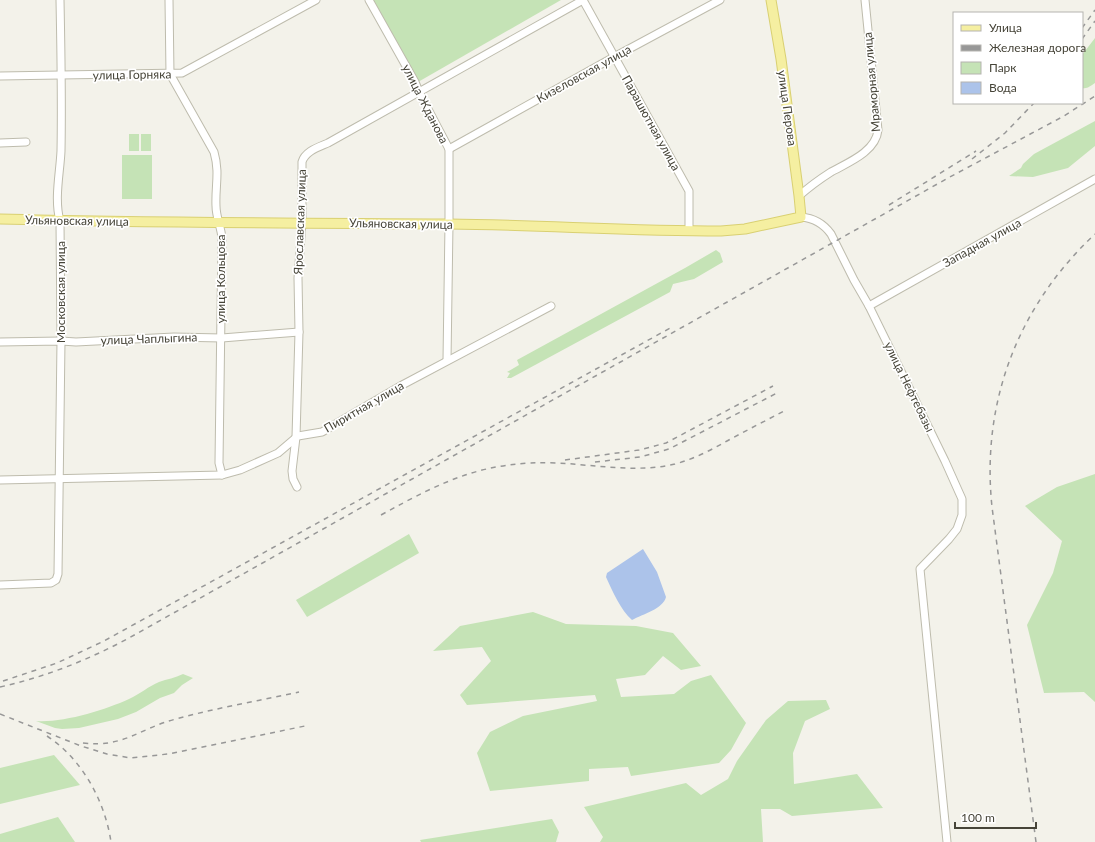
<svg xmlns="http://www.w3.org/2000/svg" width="1095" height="842" font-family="Lato,sans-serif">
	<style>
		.green { fill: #c5e3b6 }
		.water { fill: #acc3ea }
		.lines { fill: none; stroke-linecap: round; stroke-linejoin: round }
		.minor-casing { stroke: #bebcad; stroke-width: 9 }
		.major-casing { stroke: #d9d072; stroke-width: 11 }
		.minor { stroke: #fff; stroke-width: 7 }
		.major { stroke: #f5efa1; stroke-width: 9 }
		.rail { stroke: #979797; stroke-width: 1.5; stroke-dasharray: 5 5; stroke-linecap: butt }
		.labels { text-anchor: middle; stroke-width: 3.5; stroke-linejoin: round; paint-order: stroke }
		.street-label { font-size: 12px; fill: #464438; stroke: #fff }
	</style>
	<rect width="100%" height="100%" fill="#f3f2ea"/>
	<g class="green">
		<path d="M373 0H561L418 82Z"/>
		<path d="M1095 38V83C1090 86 1088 89 1082 88V55Z"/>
		<path d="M1095 121V146L1068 168 1033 177 1009 176 1021 168 1023 164 1034 154Z"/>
		<rect x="129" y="134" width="10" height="17"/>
		<rect x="141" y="134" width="10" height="17"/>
		<rect x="122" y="155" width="30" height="44"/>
		<path d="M716 250 720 253 723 262 694 279 673 284 670 292 511 378H507L510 373 507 372 519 365 517 360 685 268Z"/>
		<path d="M1095 474V702L1084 692 1044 693 1027 625 1053 573 1062 541 1025 506 1057 487Z"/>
		<path d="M409 534 419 553 307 617 296 600Z"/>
		<path d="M533 612 566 624 636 626 673 633 701 666 681 670 663 656 645 675 616 679 621 697 674 694 691 681 711 675 746 723 731 750 719 763 631 776 628 767 589 769V781L490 791 477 753 490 732 523 716 597 701 595 695 467 705 460 695 491 661 482 647 433 651 460 626Z"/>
		<path d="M183 674 193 678 182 685 174 693 160 698 136 712 118 719 79 728 62 729 55 728 36 721C63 723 105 710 129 699 140 694 149 686 159 682 167 679 175 678 183 674Z"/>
		<path d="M826 700 830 709 805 721 793 753 794 784 857 774 883 808 792 816 780 809H761L763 842H600L603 837 584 807 686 783 701 795 728 779 737 761 766 720 788 701Z"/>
		<path d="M54 755 80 785 0 804V768Z"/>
		<path d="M58 817 75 842H0V834Z"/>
		<path d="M552 819 559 832 556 842H421L420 840Z"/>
	</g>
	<path class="water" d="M643 549 657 572 666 597C663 609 643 614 632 620 621 611 612 590 606 577L607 573Z"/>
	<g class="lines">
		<g class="minor-casing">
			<g id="minor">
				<path d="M169 0 170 74 214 152C220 173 215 186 216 206 216 217 221 227 222 238L219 463 222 475"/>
				<path d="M369 0 415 82 419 92 449 149V224L447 360"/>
				<path d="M0 76 182 73 316 0"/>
				<path d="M0 143 26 142"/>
				<path d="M449 149 614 57 720 0"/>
				<path d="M799 196C809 187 820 179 831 172 847 163 876 152 878 130L865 0"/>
				<path d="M801 217C814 218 823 223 831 234L854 280 869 306 945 461 962 499V515L957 529 949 539 920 569 947 842"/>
				<path d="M869 306 1095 179"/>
				<path d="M0 342 61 341 76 342 174 337 222 338 299 332"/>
				<path d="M0 480 222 475 240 470 278 453 298 436 322 432 404 384 551 306"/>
				<path d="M297 487 293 479 292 471 296 437 299 332 298 278 302 223V162C305 151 319 147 328 143L583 0 689 191V230"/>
				<path d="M0 585 51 583 56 580 58 574 61 341 60 221C54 199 60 173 61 151 62 100 61 50 60 0"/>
			</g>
		</g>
		<g class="major-casing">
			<path id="major" d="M0 219C150 223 299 223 449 224 540 225 630 231 721 231L745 229 801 217 799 196 781 59 771 0"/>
		</g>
		<use href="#minor" class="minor"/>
		<use href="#major" class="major"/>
		<g class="rail">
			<path d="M1082 28 1095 10"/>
			<path d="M1082 39 1095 21"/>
			<path d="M972 159 1005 133 1034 103"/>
			<path d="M889 205 976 151"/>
			<path d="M565 460 639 450 666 443 773 386"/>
			<path d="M595 462 640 457 669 449 777 393"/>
			<path d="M381 515C443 481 484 460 558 463 596 465 637 473 675 464 694 459 711 450 727 441 747 430 767 420 786 410"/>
			<path d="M3 681 57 663 104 641 672 327"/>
			<path d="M0 687C45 677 88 660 129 638L948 178 1064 116 1095 96"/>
			<path d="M0 714 81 746 107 754 131 758 168 754 305 726"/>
			<path d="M47 736C82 759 105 801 111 842"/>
			<path d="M83 743C124 748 140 728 176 719 216 708 258 701 299 692"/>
			<path d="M1036 842 992 507C981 402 1018 306 1095 234"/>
		</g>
	</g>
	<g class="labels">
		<g class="street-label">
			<text transform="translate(584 74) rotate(-29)" y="4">Кизеловская улица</text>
			<text transform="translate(132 75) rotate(-1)" y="4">улица Горняка</text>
			<text transform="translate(872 82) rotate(-95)" y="4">Мраморная улица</text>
			<text transform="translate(425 104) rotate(63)" y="4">улица Жданова</text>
			<text transform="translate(787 108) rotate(82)" y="4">улица Перова</text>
			<text transform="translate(651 123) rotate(61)" y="4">Парашютная улица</text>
			<text transform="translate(77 221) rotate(1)" y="4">Ульяновская улица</text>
			<text transform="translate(300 222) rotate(-88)" y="4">Ярославская улица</text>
			<text transform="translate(401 224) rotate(1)" y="4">Ульяновская улица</text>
			<text transform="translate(982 243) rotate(-29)" y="4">Западная улица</text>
			<text transform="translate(221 279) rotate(-90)" y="4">улица Кольцова</text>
			<text transform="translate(61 292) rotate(-90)" y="4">Московская улица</text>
			<text transform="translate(149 339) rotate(-2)" y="4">улица Чаплыгина</text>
			<text transform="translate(909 387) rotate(64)" y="4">улица Нефтебазы</text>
			<text transform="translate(364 407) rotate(-30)" y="4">Пиритная улица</text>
		</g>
	</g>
	<rect x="953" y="12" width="130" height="92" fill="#ffffff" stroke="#b5b4af"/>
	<rect x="961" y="25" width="20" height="6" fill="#f5efa1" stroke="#b5b4af"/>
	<text x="989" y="32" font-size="12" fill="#464438">Улица</text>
	<rect x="961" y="45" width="20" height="6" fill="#979797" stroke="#b5b4af"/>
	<text x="989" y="52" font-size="12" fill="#464438">Железная дорога</text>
	<rect x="961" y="62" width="20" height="12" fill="#c5e3b6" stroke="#b5b4af"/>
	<text x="989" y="72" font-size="12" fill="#464438">Парк</text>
	<rect x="961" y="82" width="20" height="12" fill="#acc3ea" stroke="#b5b4af"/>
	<text x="989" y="92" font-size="12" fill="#464438">Вода</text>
	<path d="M955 822v6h81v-6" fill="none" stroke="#464438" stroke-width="2"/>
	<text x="961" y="822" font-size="12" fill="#464438" stroke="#ffffff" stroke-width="3" paint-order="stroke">100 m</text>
</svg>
